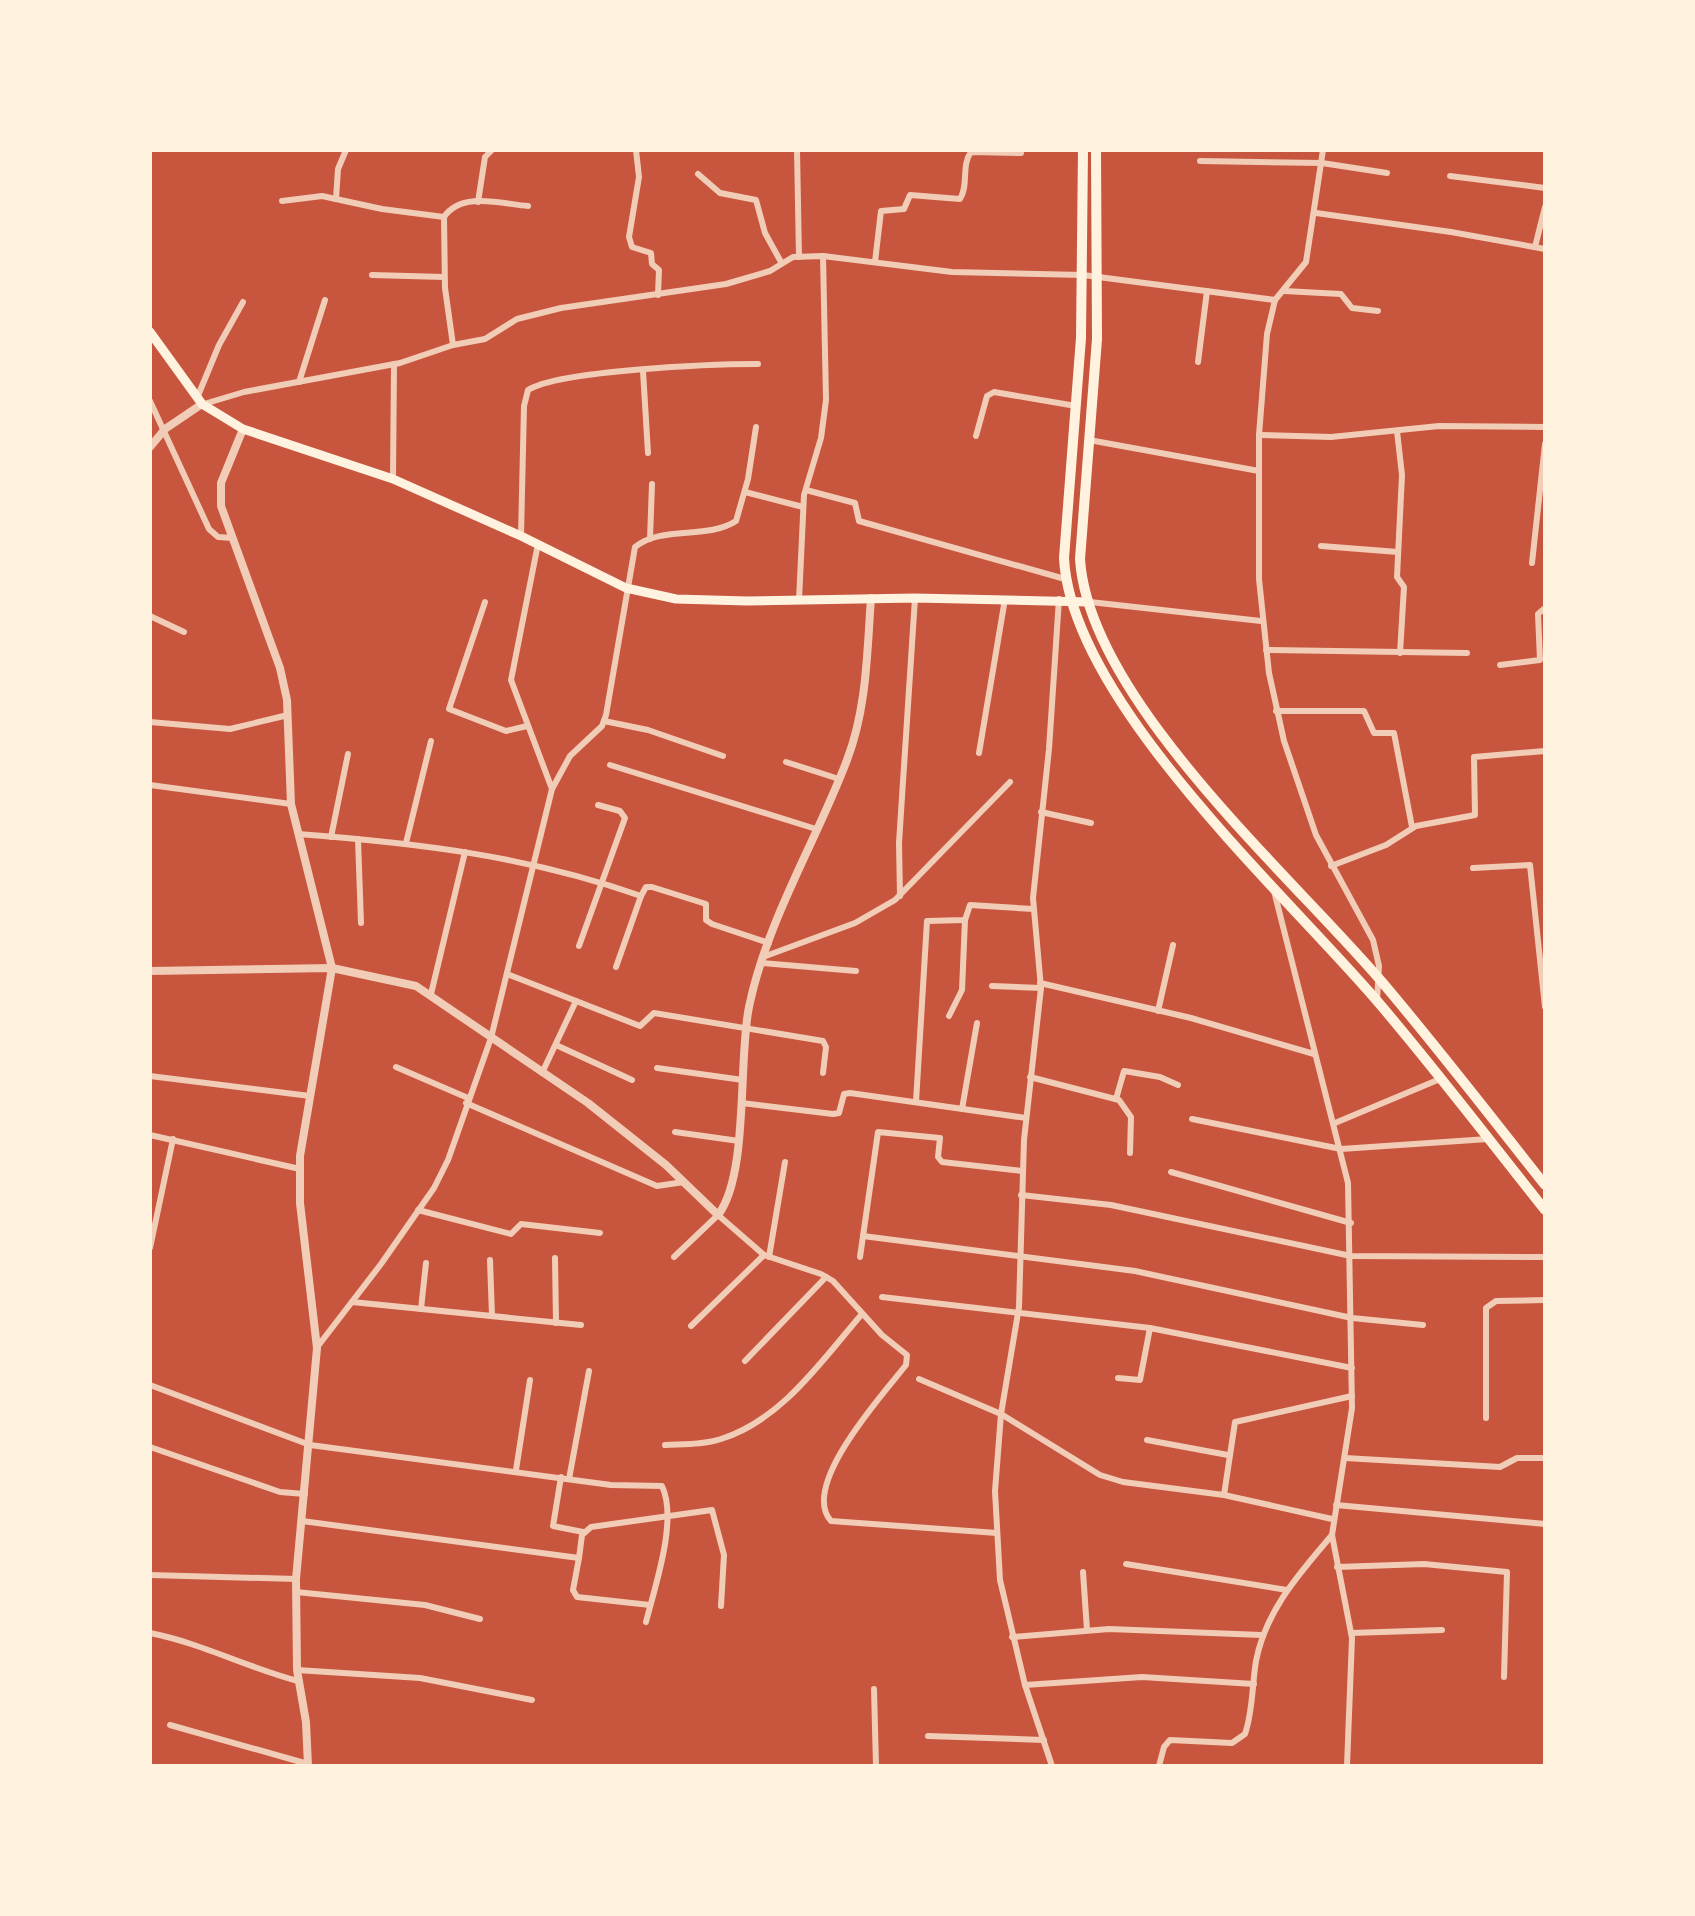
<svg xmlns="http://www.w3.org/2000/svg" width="1695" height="1916" font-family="'Roboto Condensed',sans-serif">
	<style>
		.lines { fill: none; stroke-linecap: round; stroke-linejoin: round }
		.minor { stroke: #f1ccb7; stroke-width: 6 }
		.tertiary { stroke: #f1ccb7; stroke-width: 8 }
		.secondary { stroke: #fff3e0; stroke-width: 9 }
		.primary { stroke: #fff3e0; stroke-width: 10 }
	</style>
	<rect width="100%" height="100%" fill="#c8553d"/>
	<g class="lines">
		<g class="minor">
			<path d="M636 150 639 177 629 237 632 247 651 253 652 264 659 270 658 295"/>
			<path d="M797 150 799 257"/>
			<path d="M1200 161 1322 163 1387 173"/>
			<path d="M698 174 720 193 756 200 765 233 781 262"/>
			<path d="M1450 176 1545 188"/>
			<path d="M336 199 338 169 346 150"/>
			<path d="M282 201 322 196 382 209 444 217"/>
			<path d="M478 202 485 157 492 150"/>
			<path d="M1316 213 1451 232 1545 249"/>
			<path d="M1535 247 1545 207"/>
			<path d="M875 262 881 211 904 209 910 195 960 199C969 185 961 165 971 152L1021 153"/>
			<path d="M372 275 444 277"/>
			<path d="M1284 291 1341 294 1352 308 1378 311"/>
			<path d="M1275 300 1267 334 1259 435V579L1269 673 1284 741 1316 835 1373 940 1379 966 1377 1001"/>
			<path d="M453 345 445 288 444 217C462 191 502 204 528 206"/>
			<path d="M1198 362 1207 291"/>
			<path d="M643 371 648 453"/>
			<path d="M299 382 325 300"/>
			<path d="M197 398 219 345 243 302"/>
			<path d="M150 401 209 529 218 537 233 538"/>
			<path d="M204 404 244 392 400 363 453 345 485 339 517 319 561 308 726 284 770 271 793 257 823 256 952 272 1083 275 1275 300 1306 262 1323 150"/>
			<path d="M1397 431 1402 475 1397 577 1404 587 1400 653"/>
			<path d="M1259 435 1331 437 1439 426 1545 427"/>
			<path d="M976 436 987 396 994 392 1076 406"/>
			<path d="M1089 440 1259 471"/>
			<path d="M393 479 394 364"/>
			<path d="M806 490 855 503 859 521 1065 579"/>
			<path d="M745 492 803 507"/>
			<path d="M521 536 524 406 528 390C560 370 715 364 758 364"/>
			<path d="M650 539 652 484"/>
			<path d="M538 544 511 680 552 789"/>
			<path d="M1321 546 1398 552"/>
			<path d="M1532 563 1545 444"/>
			<path d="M799 600 804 495 821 438 826 400 823 256"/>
			<path d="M485 602 449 709 506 731 527 726"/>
			<path d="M1090 602 1261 621"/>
			<path d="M150 616 184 632"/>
			<path d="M1266 650 1467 653"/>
			<path d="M1500 665 1540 660 1538 614 1545 608"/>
			<path d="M1276 711H1364L1374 733H1394L1412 827"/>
			<path d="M604 721 648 730 723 756"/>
			<path d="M150 722 230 729 288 715"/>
			<path d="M979 753 1005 599"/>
			<path d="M786 762 839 779"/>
			<path d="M610 765 816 829"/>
			<path d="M150 785 291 804"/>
			<path d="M1041 812 1091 823"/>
			<path d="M298 834C417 843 528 856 641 896L646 887H652L706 904V920L712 924 769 943"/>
			<path d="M331 837 348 754"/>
			<path d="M358 839 361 923"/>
			<path d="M406 843 431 741"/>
			<path d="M1331 866 1386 845 1416 826 1475 815 1474 757 1545 751"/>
			<path d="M1473 868 1530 865 1545 1007"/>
			<path d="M1274 891 1348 1183 1352 1408 1332 1535 1352 1638 1347 1766"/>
			<path d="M900 896 899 843 915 598"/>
			<path d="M579 946 625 818 620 811 598 805"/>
			<path d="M763 957 855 923 895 900 1010 782"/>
			<path d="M761 963 856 971"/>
			<path d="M616 967 641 896"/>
			<path d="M507 974 640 1026 654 1013 823 1041 826 1047 823 1073"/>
			<path d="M1040 983 1191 1018 1314 1054"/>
			<path d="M992 986 1041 988"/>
			<path d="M431 994 465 852"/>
			<path d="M1158 1011 1173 945"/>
			<path d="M949 1016 962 990 965 920"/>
			<path d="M556 1045 632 1080"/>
			<path d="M396 1067 468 1098"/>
			<path d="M657 1068 743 1080"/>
			<path d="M542 1073 576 1001"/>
			<path d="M150 1076 310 1096"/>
			<path d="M1030 1077 1119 1100 1131 1117 1130 1153"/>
			<path d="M1116 1099 1124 1071 1160 1077 1178 1085"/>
			<path d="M916 1102 927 921 965 920 970 905 1033 909"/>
			<path d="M466 1103 657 1186 684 1182"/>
			<path d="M742 1103 833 1114 839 1113 844 1094 850 1093 1026 1118"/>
			<path d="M962 1109 977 1023"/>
			<path d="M1192 1119 1341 1149 1488 1139"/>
			<path d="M1335 1123 1440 1079"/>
			<path d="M675 1132 739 1141"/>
			<path d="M150 1135 300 1169"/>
			<path d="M1171 1172 1351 1223"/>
			<path d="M1021 1195 1111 1205 1351 1256 1545 1257"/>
			<path d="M418 1210 511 1234 521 1224 600 1233"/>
			<path d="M863 1236 1135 1271 1352 1318 1423 1325"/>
			<path d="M150 1248 173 1139"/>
			<path d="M674 1257 718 1215 764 1255 821 1274 833 1281 882 1335 907 1355 906 1365C884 1393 799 1486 831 1521L997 1533"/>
			<path d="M769 1257 785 1162"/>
			<path d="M860 1257 878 1132 940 1138 938 1157 942 1162 1022 1171"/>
			<path d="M555 1258 556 1323"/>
			<path d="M490 1260 492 1316"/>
			<path d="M882 1297 1150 1328 1352 1368"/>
			<path d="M352 1302 581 1325"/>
			<path d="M421 1309 426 1263"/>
			<path d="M691 1326 764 1255"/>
			<path d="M318 1346 381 1264 434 1188 448 1160 491 1038 552 789 570 756 602 726 606 715 635 547C662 525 707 540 736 521L748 479 756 427"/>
			<path d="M745 1361 826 1277"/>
			<path d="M1118 1378 1140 1380 1150 1328"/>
			<path d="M919 1379 1001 1414 1100 1475 1123 1482 1224 1495 1332 1519"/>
			<path d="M150 1385 310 1445 611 1485 662 1486C678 1520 655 1586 646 1622"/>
			<path d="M1486 1418V1308L1496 1301 1545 1300"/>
			<path d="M1147 1440 1228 1455"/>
			<path d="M665 1445C683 1444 703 1445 721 1439 782 1420 822 1360 862 1314"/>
			<path d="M150 1447 280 1492 305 1494"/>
			<path d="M1345 1458 1500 1467 1517 1458H1545"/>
			<path d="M516 1470 530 1380"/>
			<path d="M561 1477 553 1526 583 1532"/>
			<path d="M569 1479 589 1371"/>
			<path d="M1224 1495 1235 1422 1352 1396"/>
			<path d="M1336 1505 1545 1524"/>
			<path d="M302 1521 579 1558 582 1535 591 1527 712 1510 724 1555 721 1606"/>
			<path d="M579 1558 573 1590 577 1597 650 1605"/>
			<path d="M1126 1564 1287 1590"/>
			<path d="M1337 1567 1424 1564 1507 1572 1504 1677"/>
			<path d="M1083 1572 1087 1630"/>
			<path d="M150 1575 296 1579"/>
			<path d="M296 1592 425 1605 480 1619"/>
			<path d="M150 1633C201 1643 248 1668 298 1681"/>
			<path d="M1351 1633 1442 1630"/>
			<path d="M1012 1637 1109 1629 1262 1635"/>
			<path d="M297 1670 420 1678 532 1700"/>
			<path d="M1025 1685 1142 1677 1254 1684"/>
			<path d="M874 1689 876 1766"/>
			<path d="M170 1725 308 1764"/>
			<path d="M928 1736 1044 1740"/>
			<path d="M1052 1766 1025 1685 1000 1580 995 1491 1001 1414 1019 1307 1024 1140 1041 988 1033 898 1049 749 1059 599"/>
			<path d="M1159 1766 1164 1747 1170 1740 1232 1743 1245 1734C1253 1711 1252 1685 1256 1661 1266 1610 1299 1574 1332 1535"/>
		</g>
		<g class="tertiary">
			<path d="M243 429 221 483V506L280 668 287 700 291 804 332 968 300 1156V1203L317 1348 296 1579 297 1670 306 1722 308 1766"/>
			<path d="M150 447 165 429 202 404"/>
			<path d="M150 971 332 968 416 986 588 1103 666 1165 718 1215C749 1175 738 1059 749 1007 767 920 816 842 847 760 867 708 867 652 871 598"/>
		</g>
		<path class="secondary" d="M150 332 202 404 243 429 393 479 521 536 626 588 676 599 747 601 915 598 1089 602"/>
		<g class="primary">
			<path d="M1083 150 1081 338 1064 558C1071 701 1287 895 1378 1002 1436 1070 1490 1141 1545 1210"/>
			<path d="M1096 150 1097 339 1080 559C1089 700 1293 877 1382 982 1438 1048 1491 1117 1545 1185"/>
		</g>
	</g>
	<rect width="1695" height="1916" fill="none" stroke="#fff3e0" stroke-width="304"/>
</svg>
